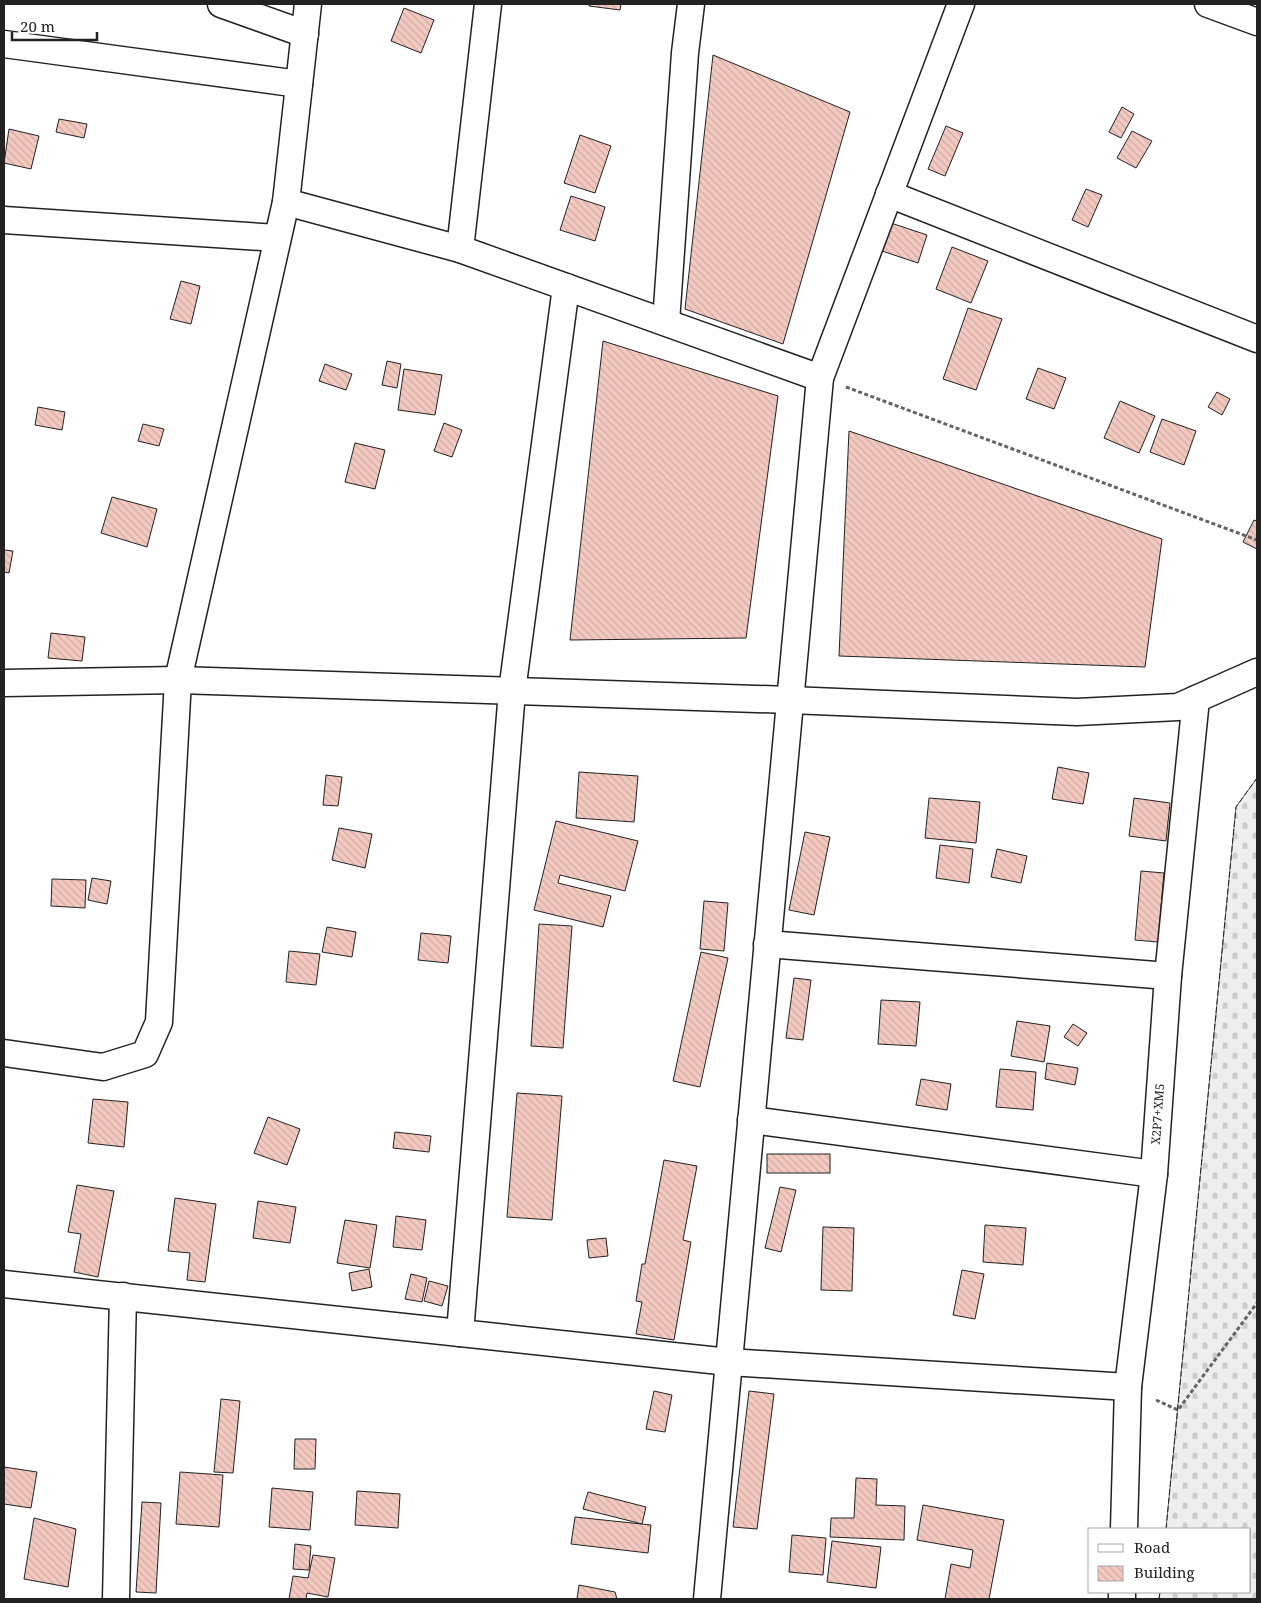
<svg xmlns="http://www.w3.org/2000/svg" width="1261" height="1603" font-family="'Noto Serif',serif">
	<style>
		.cemetery { fill: url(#cemetery-stones); stroke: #6f6f6f }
		.building { fill: url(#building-back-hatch); stroke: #222 }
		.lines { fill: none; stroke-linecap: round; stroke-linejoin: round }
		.street-casing { stroke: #222; stroke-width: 29 }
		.path { stroke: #646464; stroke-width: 3; stroke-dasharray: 4 2.5; stroke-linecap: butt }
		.street { stroke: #fff; stroke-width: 26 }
		.fence { stroke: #222; stroke-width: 1; stroke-dasharray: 6 2.5; stroke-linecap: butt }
		.labels { text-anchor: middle; stroke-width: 4; stroke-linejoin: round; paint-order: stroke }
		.street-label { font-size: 12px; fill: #222; stroke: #fff }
	</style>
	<defs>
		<pattern id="cemetery-stones" width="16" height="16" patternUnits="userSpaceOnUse" patternTransform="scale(1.25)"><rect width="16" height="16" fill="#eee"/><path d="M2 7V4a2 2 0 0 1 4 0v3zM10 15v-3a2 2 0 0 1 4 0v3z" fill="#ccc"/></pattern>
		<pattern id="building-back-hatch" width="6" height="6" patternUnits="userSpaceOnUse" patternTransform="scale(1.25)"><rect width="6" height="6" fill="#f3c9c0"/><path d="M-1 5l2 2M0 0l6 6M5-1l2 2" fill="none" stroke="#d0aca5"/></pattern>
	</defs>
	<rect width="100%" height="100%" fill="#fff"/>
	<path class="cemetery" d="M1257 778V1599H1159L1160 1592H1250V1529H1166L1236 807Z"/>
	<g class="building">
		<path d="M589 4H621L620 10 589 6Z"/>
		<path d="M404 8 434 20 421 53 391 41Z"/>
		<path d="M713 55 850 112 783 344 685 309Z"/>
		<path d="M1122 107 1134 114 1121 138 1109 132Z"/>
		<path d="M59 119 87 124 84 138 56 132Z"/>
		<path d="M946 126 963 133 945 176 928 169Z"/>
		<path d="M9 129 39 136 31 169 4 163Z"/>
		<path d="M1132 131 1152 141 1136 168 1117 158Z"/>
		<path d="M580 135 611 146 595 193 564 183Z"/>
		<path d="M1086 189 1102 195 1088 227 1072 220Z"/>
		<path d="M571 196 605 207 595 241 560 230Z"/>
		<path d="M891 223 927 235 918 263 882 251Z"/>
		<path d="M952 247 988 261 971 303 936 289Z"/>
		<path d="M181 281 200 286 191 324 170 319Z"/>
		<path d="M968 308 1002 319 976 390 943 379Z"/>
		<path d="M603 341 778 396 746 638 570 640Z"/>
		<path d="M387 361 401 364 397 388 382 385Z"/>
		<path d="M325 364 352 374 346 390 319 381Z"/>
		<path d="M1038 368 1066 378 1054 409 1026 399Z"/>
		<path d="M404 369 442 375 435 415 398 410Z"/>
		<path d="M1217 392 1230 399 1222 415 1208 407Z"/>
		<path d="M1120 401 1155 416 1139 453 1104 438Z"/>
		<path d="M38 407 65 412 62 430 35 425Z"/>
		<path d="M1162 419 1196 431 1184 465 1150 452Z"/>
		<path d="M444 423 462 430 452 457 434 451Z"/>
		<path d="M143 424 164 429 159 446 138 441Z"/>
		<path d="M849 431 1162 539 1145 667 839 656Z"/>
		<path d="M355 443 385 450 375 489 345 482Z"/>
		<path d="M112 497 157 509 147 547 101 533Z"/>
		<path d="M1254 520 1257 521V549L1243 542Z"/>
		<path d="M4 550 13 551 9 573 4 572Z"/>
		<path d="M51 633 85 637 82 661 48 658Z"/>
		<path d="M1058 767 1089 773 1083 804 1052 799Z"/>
		<path d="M579 772 638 776 634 822 576 818Z"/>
		<path d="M326 775 342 777 338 806 323 805Z"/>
		<path d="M929 798 980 802 976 843 925 838Z"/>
		<path d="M1134 798 1170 803 1166 841 1129 836Z"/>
		<path d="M556 821 638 841 625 891 560 875 558 883 611 896 603 927 534 910Z"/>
		<path d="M339 828 372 834 365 868 332 860Z"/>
		<path d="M805 832 830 837 814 915 789 910Z"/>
		<path d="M940 845 973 849 969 883 936 878Z"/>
		<path d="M997 849 1027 856 1021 883 991 877Z"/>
		<path d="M1141 871 1164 873 1158 942 1135 940Z"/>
		<path d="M92 878 111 881 107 904 88 900Z"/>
		<path d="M52 879 86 880 85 908 51 906Z"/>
		<path d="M704 901 728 903 724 951 700 949Z"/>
		<path d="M539 924 572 926 563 1048 531 1046Z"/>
		<path d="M327 927 356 932 352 957 322 952Z"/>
		<path d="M421 933 451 936 448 963 418 960Z"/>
		<path d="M289 951 320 954 316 985 286 982Z"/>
		<path d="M701 952 728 958 700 1087 673 1081Z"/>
		<path d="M794 978 811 980 803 1040 786 1038Z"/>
		<path d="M881 1000 920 1002 916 1046 878 1044Z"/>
		<path d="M1017 1021 1050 1026 1044 1062 1011 1056Z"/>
		<path d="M1073 1024 1087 1033 1078 1046 1064 1037Z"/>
		<path d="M1047 1063 1078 1068 1075 1085 1045 1079Z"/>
		<path d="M1000 1069 1036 1072 1033 1110 996 1107Z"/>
		<path d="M921 1079 951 1084 947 1110 916 1105Z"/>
		<path d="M517 1093 562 1096 552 1220 507 1217Z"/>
		<path d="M93 1099 128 1102 124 1147 88 1143Z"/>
		<path d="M268 1117 300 1129 287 1165 254 1153Z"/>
		<path d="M395 1132 431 1136 429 1152 393 1148Z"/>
		<rect x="767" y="1154" width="63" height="19"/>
		<path d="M664 1160 697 1166 683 1240 691 1242 674 1340 636 1334 642 1302 636 1301 642 1264H645Z"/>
		<path d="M77 1185 114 1191 98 1277 74 1272 81 1234 68 1232Z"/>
		<path d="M780 1187 796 1190 781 1252 765 1248Z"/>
		<path d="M175 1198 216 1204 205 1282 187 1280 190 1253 168 1251Z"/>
		<path d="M258 1201 296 1207 290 1243 253 1238Z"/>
		<path d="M396 1216 426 1220 422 1250 393 1247Z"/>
		<path d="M345 1220 377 1225 370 1268 337 1263Z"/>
		<path d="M985 1225 1026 1228 1023 1265 983 1262Z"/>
		<path d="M823 1227 854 1228 852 1291 821 1290Z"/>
		<path d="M606 1238 608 1256 589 1258 587 1240Z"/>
		<path d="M369 1269 372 1287 352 1291 349 1273Z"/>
		<path d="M962 1270 984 1274 975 1319 953 1315Z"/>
		<path d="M411 1274 427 1278 422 1302 405 1299Z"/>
		<path d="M429 1281 448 1286 442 1306 424 1301Z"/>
		<path d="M654 1391 672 1395 665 1432 646 1429Z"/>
		<path d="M749 1391 774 1394 757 1529 733 1527Z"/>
		<path d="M221 1399 240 1401 233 1473 214 1472Z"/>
		<path d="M295 1439H316L315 1469H294Z"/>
		<path d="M4 1467 37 1472 31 1508 4 1504Z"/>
		<path d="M180 1472 223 1475 219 1527 176 1524Z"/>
		<path d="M856 1478 877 1479 876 1505 905 1506 904 1540 830 1537 831 1518H854Z"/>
		<path d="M272 1488 313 1492 310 1530 269 1527Z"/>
		<path d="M357 1491 400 1494 398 1528 355 1525Z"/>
		<path d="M588 1492 646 1507 642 1524 583 1509Z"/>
		<path d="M142 1502 161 1503 156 1593 136 1592Z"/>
		<path d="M923 1505 1004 1520 989 1599H945L951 1564 970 1568 973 1550 917 1540Z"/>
		<path d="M575 1517 651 1525 648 1553 571 1544Z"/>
		<path d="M34 1518 76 1529 68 1587 24 1579Z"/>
		<path d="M792 1535 826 1538 823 1575 789 1572Z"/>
		<path d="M832 1541 881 1547 876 1588 827 1582Z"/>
		<path d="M295 1544 311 1546 309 1570 293 1569Z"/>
		<path d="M313 1555 335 1558 328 1597 307 1593 306 1599H289L293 1576 308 1578Z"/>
		<path d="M579 1585 615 1592 617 1599H577Z"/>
	</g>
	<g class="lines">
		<g class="street-casing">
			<g id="street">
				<path d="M221 4 305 34"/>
				<path d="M1208 4 1257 22"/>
				<path d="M4 44 299 84"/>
				<path d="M889 194 1257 339"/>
				<path d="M286 202 460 249 820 378"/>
				<path d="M4 220 277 238"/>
				<path d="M460 249 488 4"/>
				<path d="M666 322 685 53 691 4"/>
				<path d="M4 683 178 680 790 700 1077 712 1178 707 1257 672"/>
				<path d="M767 944 1168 976"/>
				<path d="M4 1053 103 1067 145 1054 159 1022 178 680 286 202 308 4"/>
				<path d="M751 1120 1154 1174"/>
				<path d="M4 1284 729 1362 1128 1387"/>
				<path d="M460 1333 512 691 566 287"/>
				<path d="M1124 1529 1128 1387 1154 1174 1168 976 1196 699"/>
				<path d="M116 1599 123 1296"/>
				<path d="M707 1599 820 378 961 4"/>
				<path d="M1122 1599V1592"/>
			</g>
		</g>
		<g class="path">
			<path d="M846 387 1257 540"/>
			<path d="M1156 1400 1178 1410 1257 1303"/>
		</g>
		<use href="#street" class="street"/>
		<g class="fence">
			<path d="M1166 1529 1236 807 1257 778"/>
			<path d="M1159 1599 1160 1592"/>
		</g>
	</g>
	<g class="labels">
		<g class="street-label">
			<text transform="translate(1158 1114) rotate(-86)" y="4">X2P7+XM5</text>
		</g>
	</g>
	<rect width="1261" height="1603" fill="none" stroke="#222222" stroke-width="10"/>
	<rect x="1088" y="1528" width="162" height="65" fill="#ffffff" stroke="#a7a7a7"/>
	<rect x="1098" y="1544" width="25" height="8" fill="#ffffff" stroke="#a7a7a7"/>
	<text x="1134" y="1553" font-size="15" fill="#222222">Road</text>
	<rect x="1098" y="1566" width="25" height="15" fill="url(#building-back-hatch)" stroke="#a7a7a7"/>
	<text x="1134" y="1578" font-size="15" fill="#222222">Building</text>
	<path d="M12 32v8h85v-8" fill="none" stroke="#222222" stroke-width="2.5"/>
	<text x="20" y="32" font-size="15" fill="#222222" stroke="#ffffff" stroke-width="4" paint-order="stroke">20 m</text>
</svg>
